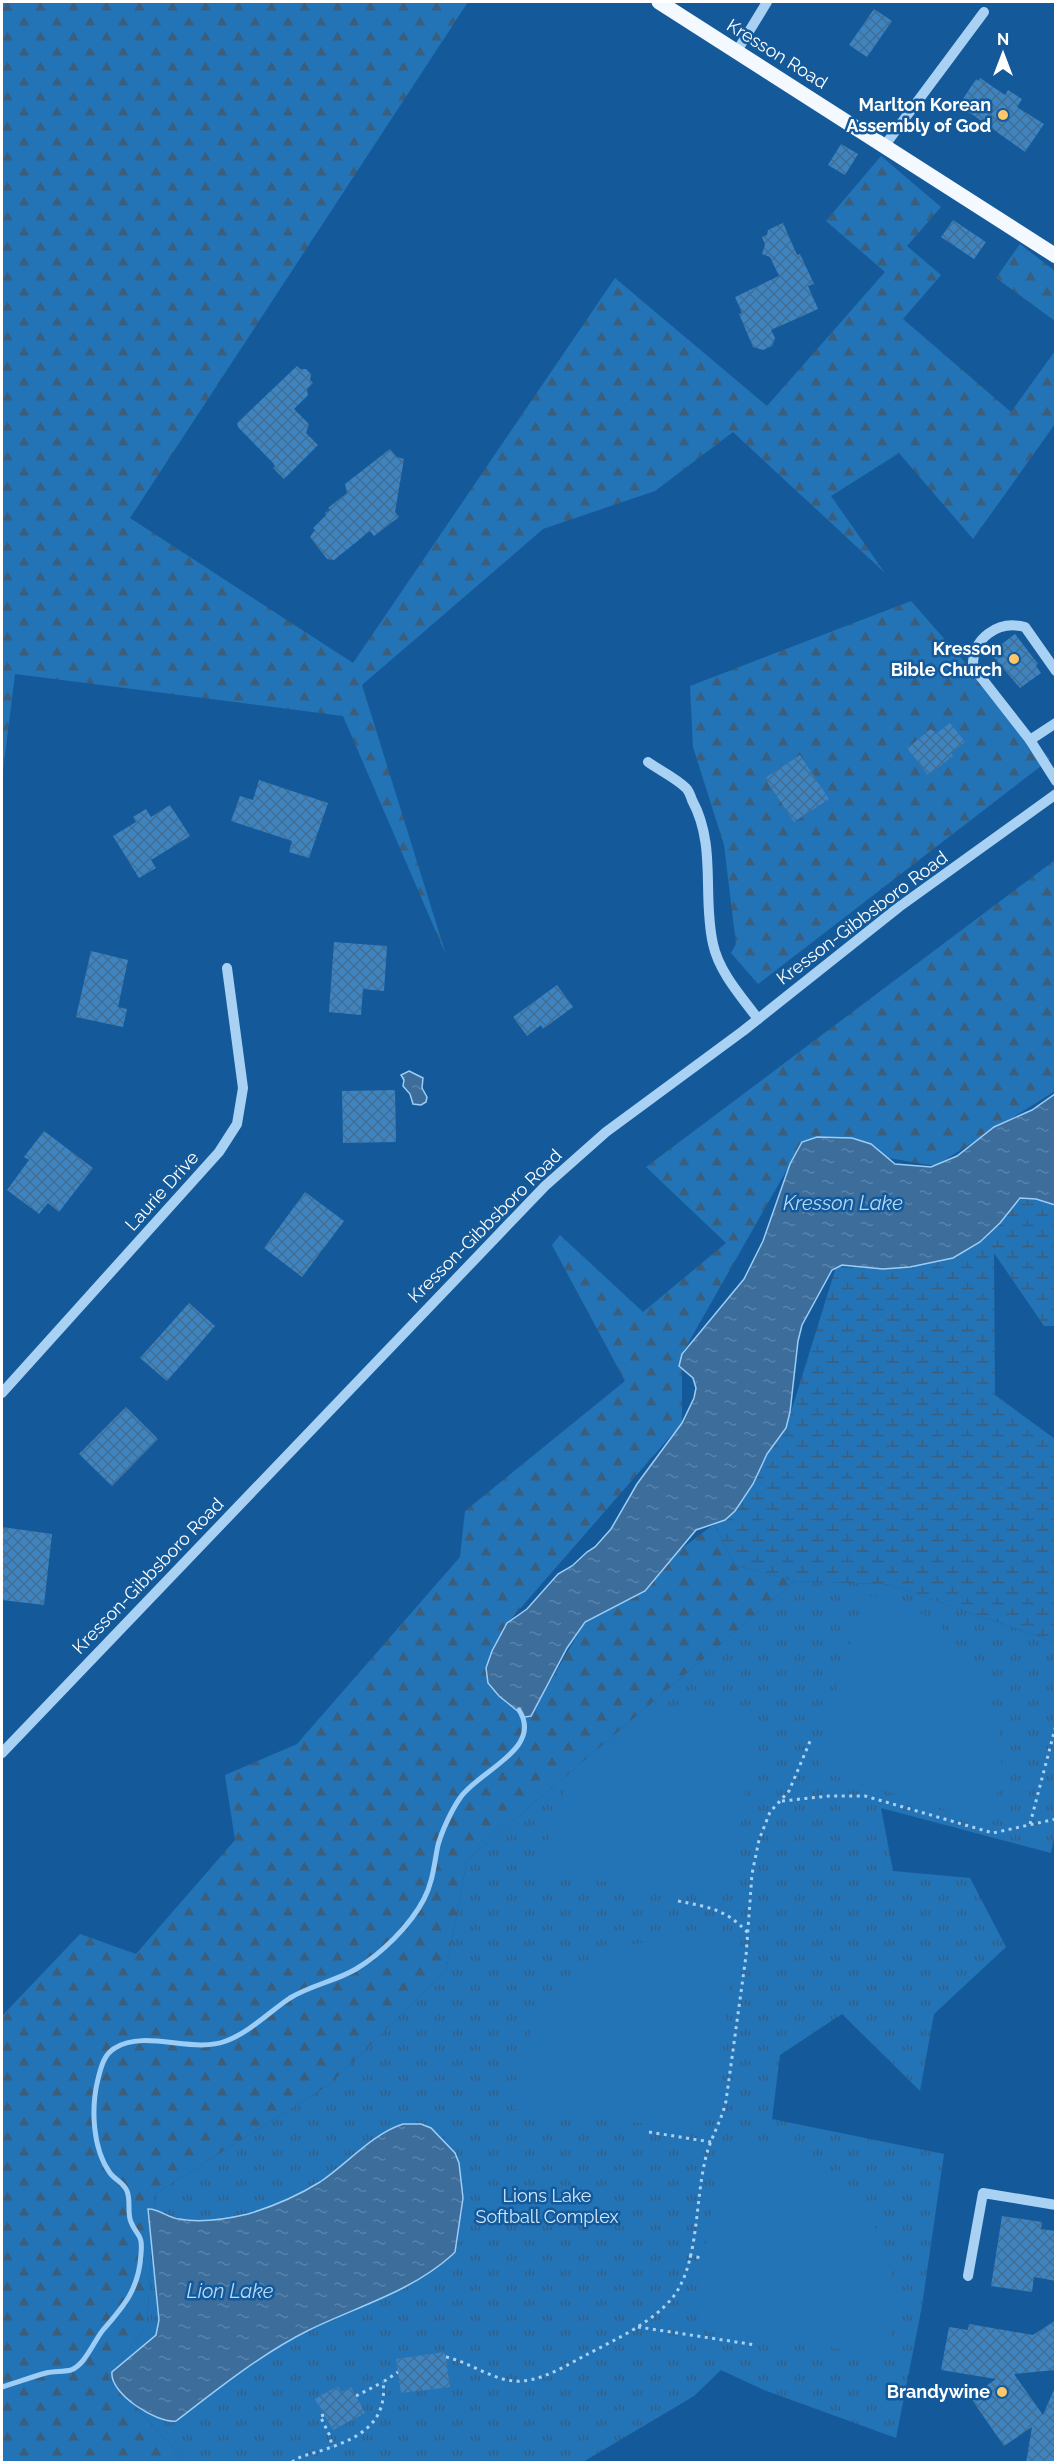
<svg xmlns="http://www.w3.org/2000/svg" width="1057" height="2464" font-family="Raleway,sans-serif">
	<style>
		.forest { fill: url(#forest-firs) }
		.wetland { fill: url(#wetland-marsh) }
		.park { fill: url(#park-tufts) }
		.pitch { fill: #2373b7 }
		.water { fill: url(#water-ripples); stroke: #9bcdf6; stroke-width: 1.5 }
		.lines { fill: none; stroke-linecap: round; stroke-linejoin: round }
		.stream { stroke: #9bcdf6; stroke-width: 5 }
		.building { fill: url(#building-cross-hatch) }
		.path { stroke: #a9d1f3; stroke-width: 3; stroke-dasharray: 3 4.5; stroke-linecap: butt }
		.minor { stroke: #a9d1f3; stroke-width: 10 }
		.major { stroke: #f4f9ff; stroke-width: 15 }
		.poi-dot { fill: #ffc76a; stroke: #145a9a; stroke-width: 2 }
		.labels { text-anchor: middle; stroke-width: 5; stroke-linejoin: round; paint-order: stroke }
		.street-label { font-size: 18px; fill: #fff; stroke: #145a9a }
		.poi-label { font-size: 18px; font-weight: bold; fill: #fff; stroke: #145a9a; text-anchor: end }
		.park-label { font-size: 18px; fill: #d0e8fd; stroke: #145a9a }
		.water-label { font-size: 20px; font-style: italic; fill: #b5daf9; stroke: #145a9a }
	</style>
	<defs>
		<pattern id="forest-firs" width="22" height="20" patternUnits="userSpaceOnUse" patternTransform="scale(1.5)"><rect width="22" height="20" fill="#2373b7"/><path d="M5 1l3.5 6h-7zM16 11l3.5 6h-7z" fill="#3a5e7c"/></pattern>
		<pattern id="wetland-marsh" width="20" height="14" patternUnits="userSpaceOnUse" patternTransform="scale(1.5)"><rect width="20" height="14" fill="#2373b7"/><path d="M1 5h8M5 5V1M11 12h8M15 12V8" fill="none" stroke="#3a5e7c"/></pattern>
		<pattern id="park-tufts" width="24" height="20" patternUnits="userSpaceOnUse" patternTransform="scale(1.5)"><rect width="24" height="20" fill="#2373b7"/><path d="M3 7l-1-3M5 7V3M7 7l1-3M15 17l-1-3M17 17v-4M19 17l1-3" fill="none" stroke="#3a5e7c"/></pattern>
		<pattern id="water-ripples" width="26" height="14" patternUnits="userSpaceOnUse" patternTransform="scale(1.5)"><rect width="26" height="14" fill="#3c6d9b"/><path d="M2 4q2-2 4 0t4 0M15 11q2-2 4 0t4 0" fill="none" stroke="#5983aa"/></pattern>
		<pattern id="building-cross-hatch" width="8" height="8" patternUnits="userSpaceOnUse" patternTransform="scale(1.5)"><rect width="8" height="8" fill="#3d84c1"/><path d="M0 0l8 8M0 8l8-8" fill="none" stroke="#436e92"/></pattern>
	</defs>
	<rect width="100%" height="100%" fill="#145a9a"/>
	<g class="forest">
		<path d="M2 2H468L130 518 353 663 615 278 767 406 885 272 826 221 881 156 941 207 907 246 941 275 903 319 1011 412 1055 351V424L973 539 899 453 831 496 885 573 733 432 655 491 543 529 362 685 446 955 343 716 15 674 2 779Z"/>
		<path d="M1020 244 1055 271V321L996 278Z"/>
		<path d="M911 601 1050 759 758 984 731 953 736 944 724 845 693 747 690 686Z"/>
		<path d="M1055 860V1091L935 1166 802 1143 682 1354V1423L504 1627 531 1715 585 1622 714 1524 735 1565 795 1581 467 1860 446 1971 330 2084 155 2194 147 2326 108 2377 186 2462H2V2016L80 1934 136 1954 235 1840 225 1775 297 1744 460 1557 465 1511 625 1381 552 1245 560 1235 643 1312 726 1243 646 1167Z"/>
	</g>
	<path class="wetland" d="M1025 1196 1055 1199V1326H1044L994 1253 995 1395 1055 1439V1642L886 1584 795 1581 735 1565 714 1524 786 1428 836 1267 953 1258Z"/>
	<path class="park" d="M795 1581 886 1584 1055 1642 1056 1827 1051 1853 881 1808 893 1871 970 1878 1006 1947 934 2014 920 2091 842 2014 780 2055 772 2119 944 2154 922 2306 896 2438 764 2390 721 2370 694 2396 583 2462H186L108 2377 147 2326 155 2194 330 2084 446 1971 467 1860Z"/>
	<g class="pitch">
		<path d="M865 1594C888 1601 913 1606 933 1621 980 1657 1008 1724 1000 1783 998 1796 992 1810 989 1823L826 1773 816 1757Z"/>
		<path d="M707 1705 759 1711 732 1879 709 1895 542 1874V1859L567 1781 606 1744 639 1719 665 1708Z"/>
		<path d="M674 1938 737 1939 712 2108 684 2128 514 2109 523 2048 547 2006 592 1961 629 1945Z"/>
		<path d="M726 2141C752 2144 782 2146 805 2160 844 2183 882 2223 891 2268 897 2297 893 2326 889 2355L707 2332 693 2308Z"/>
	</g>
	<g class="water">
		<path d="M409 1071 423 1078 422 1088 427 1097 426 1102 421 1105 413 1104 410 1094 403 1086 404 1080 401 1075Z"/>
		<path d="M1055 1094V1205L1036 1199 1020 1198 1000 1223 980 1242 953 1258 910 1267 883 1269 842 1265 832 1270 802 1325 798 1341 790 1412 786 1428 767 1454 753 1484 735 1511 725 1520 696 1530 645 1591 585 1622 567 1648 531 1716 525 1717 499 1696 488 1683 486 1668 492 1651 507 1623 527 1609 558 1574 572 1566 587 1552 595 1547 611 1529 637 1484 682 1423 694 1398 696 1388 693 1378 679 1366 682 1354 744 1279 763 1241 790 1164 802 1142 817 1137 852 1138 871 1144 895 1164 931 1167 957 1156 994 1127 1032 1110Z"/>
		<path d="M403 2124H421L431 2128 455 2153 459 2163 463 2198 455 2252 452 2255C411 2292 358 2306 309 2330 261 2354 219 2388 176 2421 157 2424 109 2393 112 2372L156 2335 159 2320 148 2209C158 2208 168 2218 179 2219 200 2223 227 2219 248 2214 271 2207 299 2195 320 2182 347 2164 372 2134 403 2124Z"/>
	</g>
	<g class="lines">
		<path class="stream" d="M2 2387C16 2383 31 2377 46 2373 54 2371 63 2372 71 2370 85 2365 94 2341 103 2330 124 2306 139 2289 141 2254 143 2233 137 2237 131 2222 127 2213 131 2201 127 2191 123 2182 115 2180 110 2173 92 2148 91 2107 98 2079 101 2067 104 2054 115 2048 145 2029 193 2054 226 2041 250 2032 269 2012 290 1998 311 1985 336 1981 356 1969 381 1954 410 1926 424 1899 433 1882 434 1864 438 1845 442 1831 451 1811 460 1798 478 1771 544 1749 519 1710"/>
	</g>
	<g class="building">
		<path d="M874 9 892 21 867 57 849 45Z"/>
		<path d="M980 78 1005 95 1008 90 1022 99 1017 107 1044 124 1025 152 959 105 976 79 978 81Z"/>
		<path d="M841 144 858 154 845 175 828 165Z"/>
		<path d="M953 220 986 242 974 259 941 237Z"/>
		<path d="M783 223 797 255 800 254 814 284 808 286 818 309 771 330 775 338 772 346 763 350 753 347 739 314 742 313 735 297 779 276 770 257 762 254 765 245 762 237 767 235 768 230Z"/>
		<path d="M297 366 300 369H306L311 374 310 380 313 383 307 389 308 395 294 409 309 424 306 433 318 445 284 479 273 468 275 466 273 463 238 427 237 423Z"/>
		<path d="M390 449 397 457 404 459 395 512 399 517 374 536 370 531 334 560 327 559 310 537 315 530 313 528 326 515 325 513 330 510 328 508 347 493 345 484Z"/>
		<path d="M1015 634 1038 664 1036 666 1041 673 1020 688 990 653Z"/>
		<path d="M950 723 965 742 951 753 953 756 928 775 907 748 931 729 936 734Z"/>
		<path d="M800 755 829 799 794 822 765 778Z"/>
		<path d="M259 780 328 803 309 858 289 852 292 841 231 821 240 796 253 800Z"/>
		<path d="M170 805 190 836 151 860 156 868 139 878 113 836 136 822 133 817 146 809 151 817Z"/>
		<path d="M334 942 387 946 384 991 363 989 361 1015 329 1012Z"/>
		<path d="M91 951 128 960 118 1007 127 1009 123 1027 76 1017Z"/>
		<path d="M557 985 573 1007 543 1029 541 1025 527 1036 513 1017Z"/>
		<path d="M395 1090 396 1142 343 1143 342 1091Z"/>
		<path d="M44 1131 93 1168 59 1212 48 1203 39 1214 7 1190 29 1160 24 1157Z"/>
		<path d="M305 1192 344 1221 302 1277 264 1248Z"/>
		<path d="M189 1303 215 1326 167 1381 140 1358Z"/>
		<path d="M126 1407 158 1439 112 1486 79 1454Z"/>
		<path d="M2 1527 52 1534 44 1605 2 1600Z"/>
		<path d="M1002 2216 1042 2222 1041 2229 1056 2231V2281L1034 2277 1032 2292 991 2286Z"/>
		<path d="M1056 2320V2370L1014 2374 1043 2415 1056 2385V2463H1026L1032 2427 1004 2446 970 2397 996 2379 941 2370 949 2327 968 2330 969 2324 1033 2335Z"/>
		<path d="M445 2352 450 2387 401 2393 396 2359Z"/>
		<path d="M338 2386 341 2392 351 2387 365 2413 333 2430 315 2399Z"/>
	</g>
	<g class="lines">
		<g class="path">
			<path d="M782 1801 829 1796H865L993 1833 1056 1819"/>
			<path d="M1030 1824 1056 1725"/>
			<path d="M678 1901C708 1907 726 1909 748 1933"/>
			<path d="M649 2132 711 2142"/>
			<path d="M689 2256 703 2258"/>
			<path d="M638 2327 756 2345"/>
			<path d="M446 2357C469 2362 491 2379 514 2381 539 2383 565 2366 586 2355 616 2339 664 2318 680 2286 698 2252 696 2199 705 2161 709 2140 721 2123 726 2101L746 1956 752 1874 759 1840 770 1812 789 1791 811 1739"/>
			<path d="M356 2396 383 2382"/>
			<path d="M324 2415 320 2416 330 2436 332 2447"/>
			<path d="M292 2462C301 2455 312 2454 323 2450 357 2439 388 2424 383 2382L398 2372"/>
		</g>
		<g class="minor">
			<path d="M737 51 767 2"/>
			<path d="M885 145 984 12"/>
			<path d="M1056 671 1025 627C998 620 972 638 973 667L1030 740 1056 781"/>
			<path d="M1030 740 1056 723"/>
			<path d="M648 762C659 770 676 778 686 788 689 791 691 797 692 800 717 846 702 896 713 944 719 972 741 996 758 1019"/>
			<path d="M2 1393 219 1152 237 1124 243 1088 227 968"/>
			<path d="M2 1753 545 1186 606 1132 743 1031 899 907 1056 794"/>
			<path d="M968 2276 983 2193 1056 2205"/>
		</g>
		<path class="major" d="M659 2 1056 256"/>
	</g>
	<g class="poi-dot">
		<circle cx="1003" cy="115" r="6"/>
		<circle cx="1014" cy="659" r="6"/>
		<circle cx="1002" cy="2392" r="6"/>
	</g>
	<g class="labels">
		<g class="street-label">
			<text transform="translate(777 54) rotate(32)" y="6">Kresson Road</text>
			<text transform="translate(862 918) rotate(-37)" y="6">Kresson-Gibbsboro Road</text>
			<text transform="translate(162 1191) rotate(-48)" y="6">Laurie Drive</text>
			<text transform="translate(485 1226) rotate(-45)" y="6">Kresson-Gibbsboro Road</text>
			<text transform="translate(148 1576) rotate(-46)" y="6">Kresson-Gibbsboro Road</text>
		</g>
		<g class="poi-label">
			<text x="991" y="111">Marlton Korean<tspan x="991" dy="21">Assembly of God</tspan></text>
			<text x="1002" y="655">Kresson<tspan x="1002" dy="21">Bible Church</tspan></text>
			<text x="990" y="2398">Brandywine</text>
		</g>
		<g class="park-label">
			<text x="547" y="2202">Lions Lake<tspan x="547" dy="21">Softball Complex</tspan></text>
		</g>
		<g class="water-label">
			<text x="843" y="1210">Kresson Lake</text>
			<text x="230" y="2298">Lion Lake</text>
		</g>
	</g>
	<rect width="1057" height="2464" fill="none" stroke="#ffffff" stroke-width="6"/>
	<g transform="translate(1003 54)" stroke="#145a9a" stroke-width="4.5" paint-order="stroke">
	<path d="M0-4.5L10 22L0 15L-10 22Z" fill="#ffffff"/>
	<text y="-9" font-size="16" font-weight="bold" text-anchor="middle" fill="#ffffff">N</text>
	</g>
</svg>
